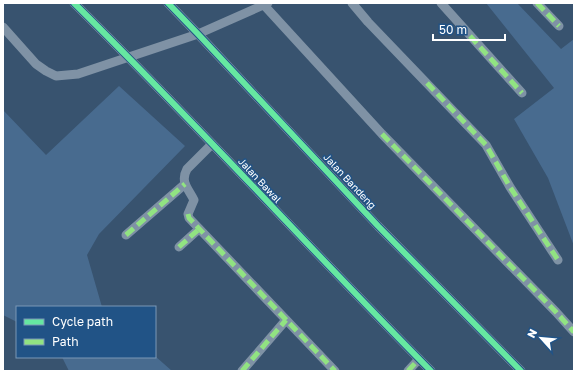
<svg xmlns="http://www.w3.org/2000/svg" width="577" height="374" font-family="'Golos Text',sans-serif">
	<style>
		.water { fill: #486b8f }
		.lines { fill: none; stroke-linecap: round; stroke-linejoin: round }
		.street { stroke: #7f92a5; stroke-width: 9 }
		.quiet { stroke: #91e382; stroke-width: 5; stroke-dasharray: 10 5; stroke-linecap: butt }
		.cycleway-casing { stroke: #215386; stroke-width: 8 }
		.cycleway { stroke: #66e7a1; stroke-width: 6 }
		.labels { text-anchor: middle; stroke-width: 3; stroke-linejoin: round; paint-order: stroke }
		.street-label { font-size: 10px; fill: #fff; stroke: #215386 }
	</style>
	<rect width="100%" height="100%" fill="#38536f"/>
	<g class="water">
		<path d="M486 3H517L561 49 574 39V246L548 178 514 119 554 88Z"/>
		<path d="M119 86 185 146 99 234 87 255 102 307H17V322L3 315V110L46 155Z"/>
		<path d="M155 356 172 371H69L62 357H155Z"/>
	</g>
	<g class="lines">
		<g class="street">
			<path d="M74 3C196 123 311 250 431 371"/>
			<path d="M168 3 198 34 378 226 521 371"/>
			<path d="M262 3 382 134 556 312 574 332"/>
			<path d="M352 3 368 22 486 145 510 187 558 260"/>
			<path d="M441 3 522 93"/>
			<path d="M537 3 559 26"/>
			<path d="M3 27 36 64 46 71 56 76 78 74 198 34 268 3"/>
			<path d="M212 144 187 169C180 182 188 188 194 200L188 214 189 218 335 371"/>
			<path d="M126 235 185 184"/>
			<path d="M179 247 199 229"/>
			<path d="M242 371 286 320"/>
			<path d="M408 371 419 359"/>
		</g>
		<g class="quiet">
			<path d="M537 3 559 26"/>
			<path d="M470 36 522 93"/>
			<path d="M427 83 486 145 510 187 558 260"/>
			<path d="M382 134 556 312 574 332"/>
			<path d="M188 214 189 218 335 371"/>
			<path d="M126 235 185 184"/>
			<path d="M179 247 199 229"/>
			<path d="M242 371 286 320"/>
			<path d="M408 371 419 359"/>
		</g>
		<g class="cycleway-casing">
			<g id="cycleway">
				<path d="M74 3C196 123 311 250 431 371"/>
				<path d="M168 3 198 34 378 226 521 371"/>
			</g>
		</g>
		<use href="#cycleway" class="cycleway"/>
	</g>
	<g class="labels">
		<g class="street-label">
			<text transform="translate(260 180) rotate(47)" y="4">Jalan Bawal</text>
			<text transform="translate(350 181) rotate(47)" y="4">Jalan Bandeng</text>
		</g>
	</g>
	<rect width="577" height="374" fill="none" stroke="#ffffff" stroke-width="8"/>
	<rect x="16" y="306" width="140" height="52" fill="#215386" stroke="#7a98b6"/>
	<rect x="24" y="319" width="20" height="6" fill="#66e7a1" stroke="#7a98b6"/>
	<text x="52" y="326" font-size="12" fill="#ffffff">Cycle path</text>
	<rect x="24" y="339" width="20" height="6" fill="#91e382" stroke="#7a98b6"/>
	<text x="52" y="346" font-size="12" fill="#ffffff">Path</text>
	<g transform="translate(541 338) rotate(297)" stroke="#215386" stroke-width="3" paint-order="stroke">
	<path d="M0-3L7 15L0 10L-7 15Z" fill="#ffffff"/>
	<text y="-6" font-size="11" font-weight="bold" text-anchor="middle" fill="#ffffff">N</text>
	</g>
	<path d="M433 34v6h72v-6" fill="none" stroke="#ffffff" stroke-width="2"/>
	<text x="439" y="34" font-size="12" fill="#ffffff" stroke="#215386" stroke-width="3" paint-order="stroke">50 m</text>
</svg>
